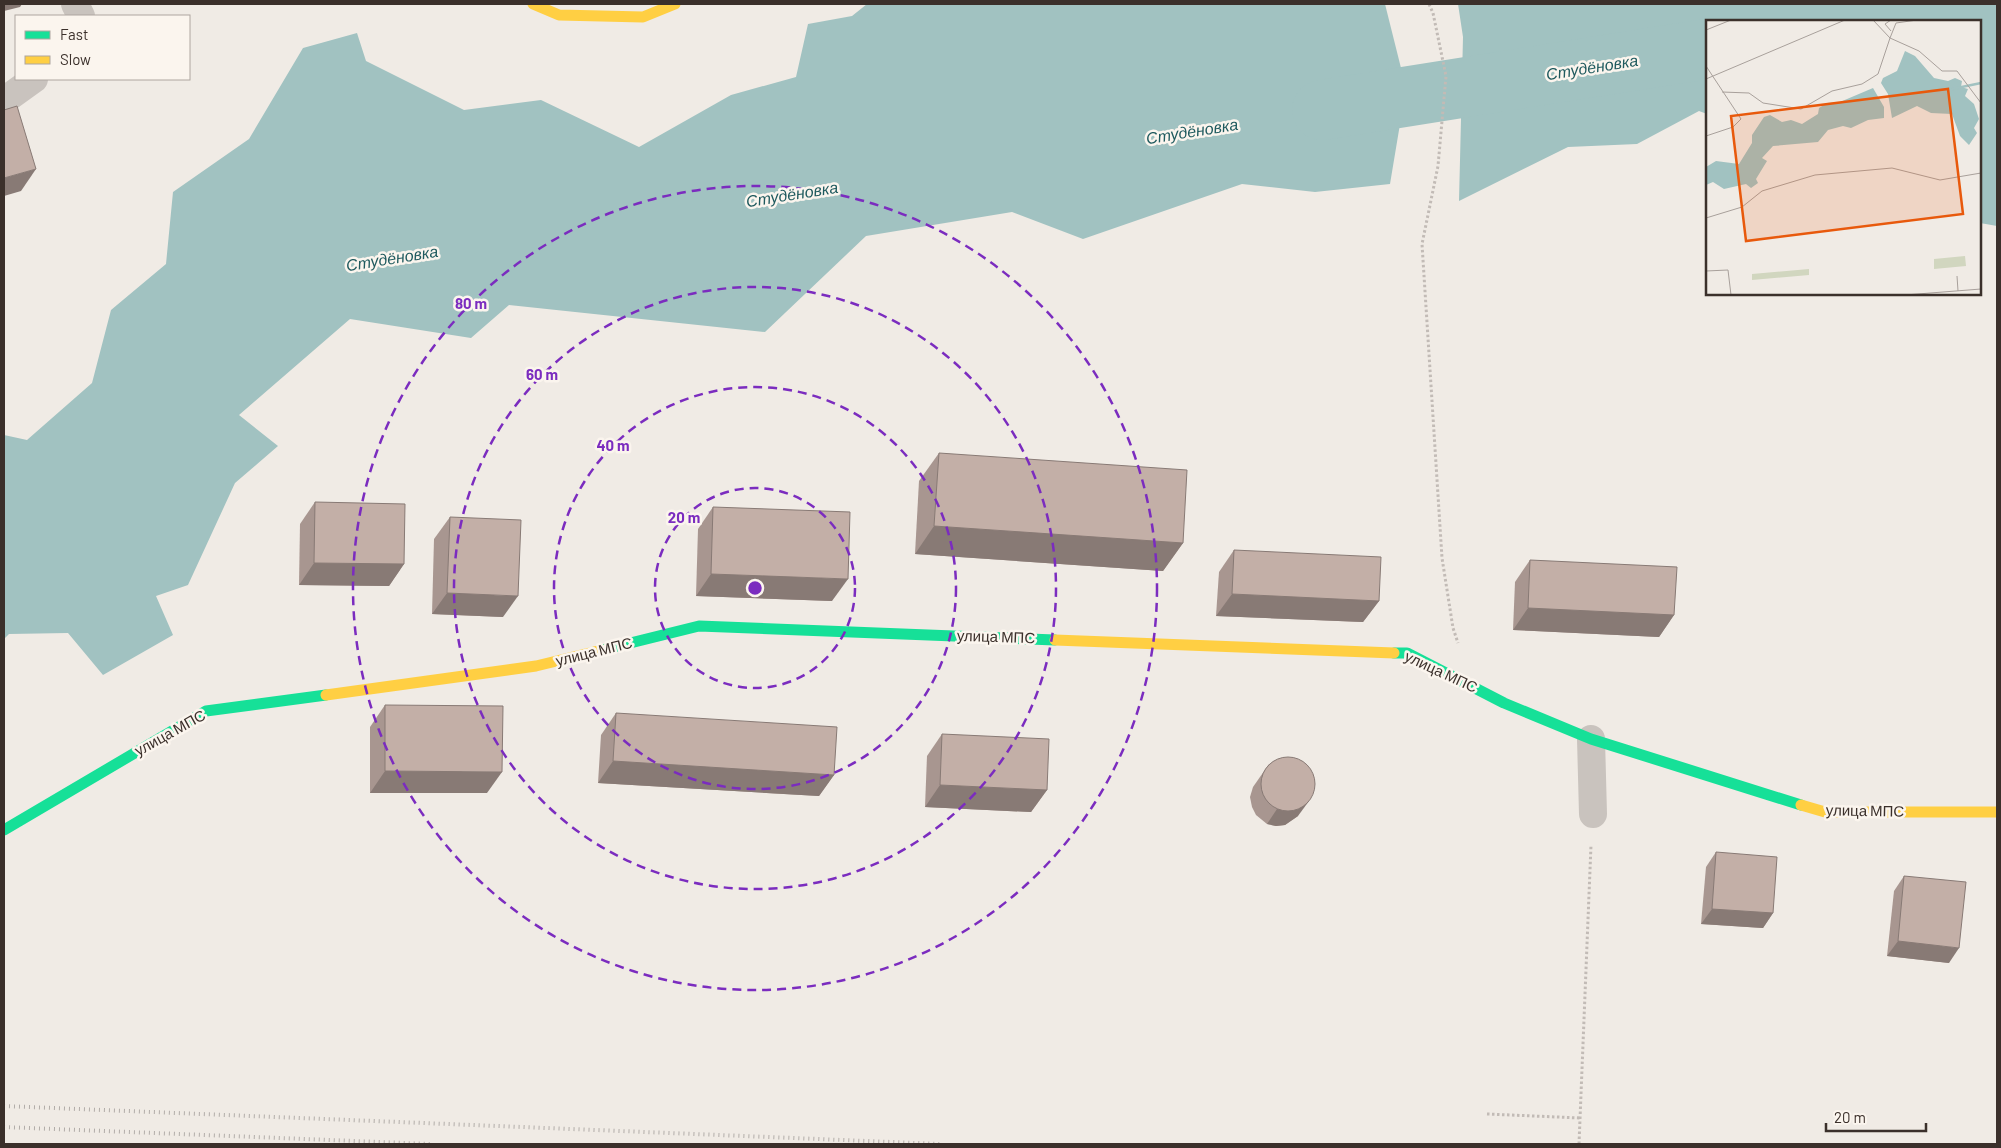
<svg xmlns="http://www.w3.org/2000/svg" width="2001" height="1148" font-family="Barlow,sans-serif">
	<style>
		.water { fill: #a1c2c1 }
		.lines { fill: none; stroke-linecap: round; stroke-linejoin: round }
		.river { stroke: #a1c2c1; stroke-width: 60 }
		.path { stroke: #c2bbb6; stroke-width: 3; stroke-dasharray: 2.5 2.5; stroke-linecap: butt }
		.street { stroke: #c9c3be; stroke-width: 28 }
		.fast { stroke: #16e098; stroke-width: 11 }
		.slow { stroke: #ffcf43; stroke-width: 11 }
		.rail { stroke: #b1aca8; stroke-width: 4; stroke-dasharray: 1 4; stroke-linecap: butt }
		.wall { fill: #a89690 }
		.shaded-wall { fill: #887a75 }
		.building { fill: #c3afa7; stroke: #887a75 }
		.ring { fill: none; stroke: #7b2cbf; stroke-width: 2.5; stroke-dasharray: 9 6 }
		.labels { text-anchor: middle; stroke-width: 5; stroke-linejoin: round; paint-order: stroke }
		.street-label { font-size: 15px; fill: #3b302b; stroke: #fbf5ee }
		.water-label { font-size: 16px; font-style: italic; fill: #1f5a5e; stroke: #fbf5ee }
		.inset-river { fill: none; stroke: #a1c2c1; stroke-width: 2.5 }
		.inset-road { fill: none; stroke: #a8a09b; stroke-width: 1 }
		.view { fill: #e8590c; fill-opacity: 0.15; stroke: #e8590c; stroke-width: 2.5 }
		.inset-edge { fill: none; stroke: #3b302b; stroke-width: 2.5 }
		.centre { fill: #7b2cbf; stroke: #fbf5ee; stroke-width: 2.5 }
		.ring-label { font-size: 15px; text-anchor: middle; font-weight: bold; fill: #7b2cbf; stroke: #fbf5ee; stroke-width: 5; stroke-linejoin: round; paint-order: stroke }
	</style>
	<rect width="100%" height="100%" fill="#f0ebe5"/>
	<g class="water">
		<path d="M867 4H1385L1406 88 1390 184 1315 192 1242 184 1083 239 1012 212 866 236 765 332 509 305 471 338 350 319 239 415 278 446 235 483 188 585 156 596 173 635 103 675 68 633 9 634 4 639V435L27 440 92 383 111 310 166 264 173 192 249 139 303 48 357 33 366 61 464 110 541 100 639 147 731 95 796 77 808 24 852 16Z"/>
		<path d="M1458 4H1997V226L1980 223V21H1707V114L1699 111 1637 144 1568 147 1459 201 1463 37Z"/>
	</g>
	<g class="lines">
		<path class="river" d="M1322 110 1707 49"/>
		<g class="path">
			<path d="M1429 4 1433 13 1446 76 1438 166 1422 244 1442 558 1453 628 1458 643"/>
			<path d="M1487 1114 1580 1118"/>
			<path d="M1579 1144 1591 845"/>
		</g>
		<g class="street">
			<path d="M75 4 81 16"/>
			<path d="M4 99 9 97 34 79"/>
			<path d="M1591 739 1593 814"/>
		</g>
		<g class="fast">
			<path d="M602 650 699 626 1055 640"/>
			<path d="M1394 653H1407L1504 703 1591 739 1801 805"/>
			<path d="M4 830 206 711 326 695"/>
		</g>
		<g class="slow">
			<path d="M533 4 559 15 643 17 675 4"/>
			<path d="M1055 640 1394 653"/>
			<path d="M326 695 536 666 602 650"/>
			<path d="M1801 805 1825 812H1997"/>
		</g>
		<g class="rail">
			<path d="M4 1106 941 1144"/>
			<path d="M4 1127 430 1144"/>
		</g>
	</g>
	<g class="wall">
		<path d="M939 453 1183 543 1163 571 915 554 919 481Z"/>
		<path d="M315 502 404 564 389 586 299 585 300 524Z"/>
		<path d="M713 507 832 601 696 596 698 529Z"/>
		<path d="M450 517 503 617 432 614 434 539Z"/>
		<path d="M1234 550 1379 601 1363 622 1216 616 1219 572Z"/>
		<path d="M1530 560 1674 615 1659 637 1513 630 1515 582Z"/>
		<path d="M385 705 487 793H370V727Z"/>
		<path d="M616 713 834 775 819 796 598 783 601 735Z"/>
		<path d="M942 734 1047 790 1031 812 925 807 927 756Z"/>
		<path d="M1269 764 1298 816 1285 825 1276 826 1267 824 1256 815 1252 807 1250 797 1253 787Z"/>
		<path d="M1716 852 1773 913 1763 928 1701 924 1706 867Z"/>
		<path d="M1904 876 1949 963 1887 956 1894 891Z"/>
	</g>
	<g class="shaded-wall">
		<path d="M4 4H22L20 7 4 11Z"/>
		<path d="M36 169 21 191 4 196V178Z"/>
		<path d="M934 526 1183 543 1163 571 915 554Z"/>
		<path d="M314 563 404 564 389 586 299 585Z"/>
		<path d="M711 574 848 579 832 601 696 596Z"/>
		<path d="M447 593 518 596 503 617 432 614Z"/>
		<path d="M1232 594 1379 601 1363 622 1216 616Z"/>
		<path d="M1528 608 1674 615 1659 637 1513 630Z"/>
		<path d="M613 761 834 775 819 796 598 783Z"/>
		<path d="M385 771 502 772 487 793H370Z"/>
		<path d="M940 785 1047 790 1031 812 925 807Z"/>
		<path d="M1309 801 1298 816 1285 825 1276 826 1267 824 1277 809Z"/>
		<path d="M1712 909 1773 913 1763 928 1701 924Z"/>
		<path d="M1898 941 1959 948 1949 963 1887 956Z"/>
	</g>
	<g class="building">
		<path d="M17 106 36 169 4 178V110Z"/>
		<path d="M939 453 1187 470 1183 543 934 526Z"/>
		<path d="M315 502 405 504 404 564 314 563Z"/>
		<path d="M713 507 850 512 848 579 711 574Z"/>
		<path d="M450 517 521 520 518 596 447 593Z"/>
		<path d="M1234 550 1381 557 1379 601 1232 594Z"/>
		<path d="M1530 560 1677 567 1674 615 1528 608Z"/>
		<path d="M385 705 503 706 502 772 385 771Z"/>
		<path d="M616 713 837 727 834 775 613 761Z"/>
		<path d="M942 734 1049 739 1047 790 940 785Z"/>
		<circle cx="1288" cy="784" r="27"/>
		<path d="M1716 852 1777 857 1773 913 1712 909Z"/>
		<path d="M1904 876 1966 882 1959 948 1898 941Z"/>
	</g>
	<g class="ring">
		<circle cx="755" cy="588" r="100"/>
		<circle cx="755" cy="588" r="201"/>
		<circle cx="755" cy="588" r="301"/>
		<circle cx="755" cy="588" r="402"/>
	</g>
	<g class="labels">
		<g class="street-label">
			<text transform="translate(996 637) rotate(2)" y="5">улица МПС</text>
			<text transform="translate(594 652) rotate(-14)" y="5">улица МПС</text>
			<text transform="translate(1441 672) rotate(25)" y="5">улица МПС</text>
			<text transform="translate(170 733) rotate(-29)" y="5">улица МПС</text>
			<text transform="translate(1865 811) rotate(1)" y="5">улица МПС</text>
		</g>
		<g class="water-label">
			<text transform="translate(1592 67) rotate(-9)" y="6">Студёновка</text>
			<text transform="translate(1192 131) rotate(-9)" y="6">Студёновка</text>
			<text transform="translate(792 194) rotate(-9)" y="6">Студёновка</text>
			<text transform="translate(392 258) rotate(-9)" y="6">Студёновка</text>
		</g>
	</g>
	<g transform="translate(1706 20)">
		<rect width="275" height="275" fill="#f0ebe5"/>
		<path d="M259 236 260 246 228 249V239ZM103 249V255L46 260V254Z" fill="#d1d6bf"/>
		<path d="M199 31 209 36 228 58 242 61 249 58 256 61 255 67 262 69 259 76 268 84 273 99 268 108 271 113 263 125 254 116 246 94 225 93 211 86 186 98 182 74 175 63 177 58 191 51ZM167 68 178 87V98L162 100 145 108 137 106 122 110 112 122 67 126 56 138 61 141 50 159 52 163 45 168 40 164 18 169 7 162 0 165V147L10 141 33 144 46 123V115L58 97 64 95 76 102 85 100 96 104 112 94 113 88 121 83 134 82Z" fill="#a1c2c1"/>
		<path class="inset-river" d="M246 69 275 63"/>
		<path class="inset-road" d="M167 0 184 18 190 3 211 0M185 0 179 4 185 11M0 10 25 0M0 46 35 99 27 107 0 116M0 59 139 0M16 72 43 73 57 83 95 89 126 71 156 64 172 54 184 18 213 31 236 51H251L275 83M275 101V120M0 198 36 187 56 171 109 155 186 148 234 160 275 153M0 251 22 250 25 275M251 256 252 271M199 275 275 269"/>
		<path class="view" d="M242 69 257 194 40 221 25 96Z"/>
		<rect width="275" height="275" class="inset-edge"/>
	</g>
	<circle cx="755" cy="588" r="8" class="centre"/>
	<g class="ring-label">
		<text x="471" y="309">80 m</text>
		<text x="542" y="380">60 m</text>
		<text x="613" y="451">40 m</text>
		<text x="684" y="523">20 m</text>
	</g>
	<rect width="2001" height="1148" fill="none" stroke="#3b302b" stroke-width="10"/>
	<rect x="15" y="15" width="175" height="65" fill="#fbf5ee" stroke="#aea6a0"/>
	<rect x="25" y="31" width="25" height="8" fill="#16e098" stroke="#aea6a0"/>
	<text x="60" y="40" font-size="15" fill="#3b302b">Fast</text>
	<rect x="25" y="56" width="25" height="8" fill="#ffcf43" stroke="#aea6a0"/>
	<text x="60" y="65" font-size="15" fill="#3b302b">Slow</text>
	<path d="M1826 1123v8h100v-8" fill="none" stroke="#3b302b" stroke-width="2.5"/>
	<text x="1834" y="1123" font-size="15" fill="#3b302b" stroke="#fbf5ee" stroke-width="4" paint-order="stroke">20 m</text>
</svg>
